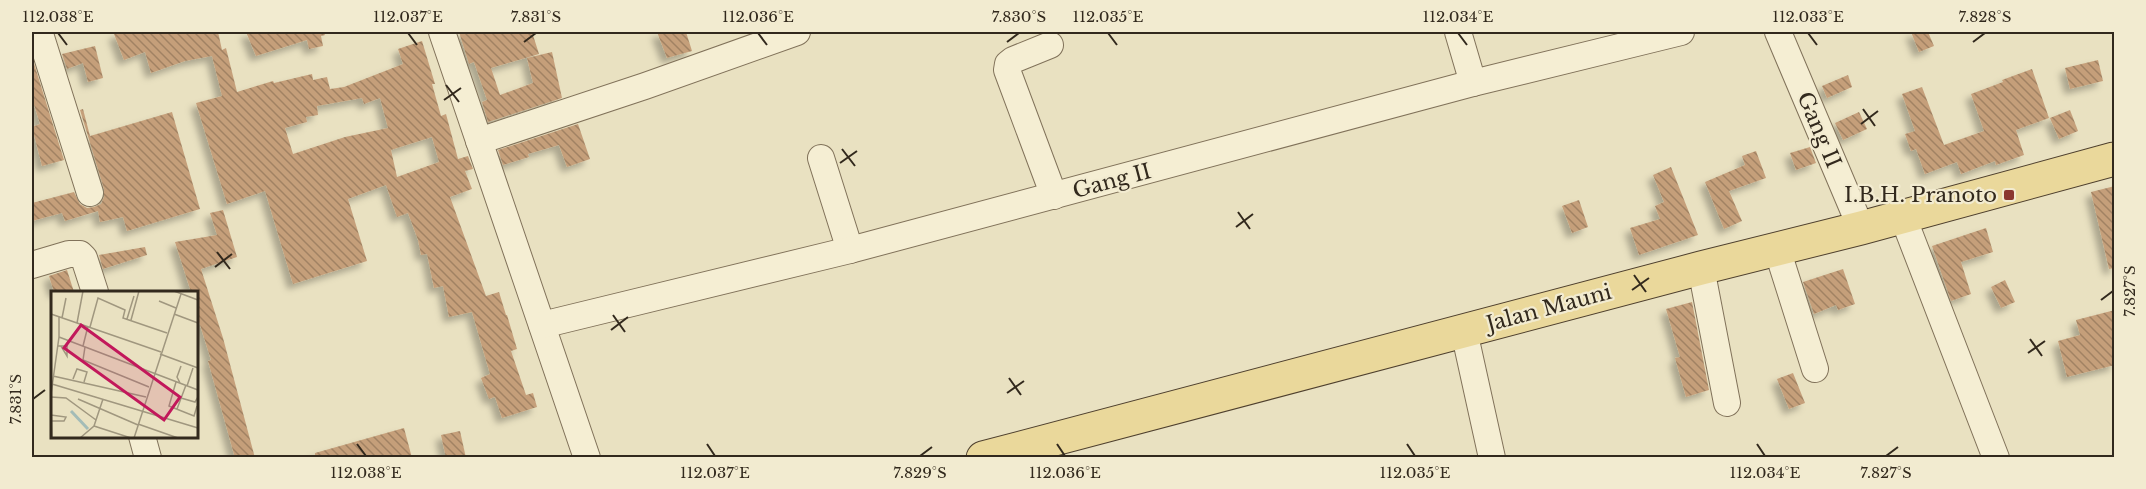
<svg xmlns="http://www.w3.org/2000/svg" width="2146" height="489" font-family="'Libre Baskerville',serif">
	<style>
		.building { fill: url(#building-back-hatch); fill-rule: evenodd; filter: url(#shadow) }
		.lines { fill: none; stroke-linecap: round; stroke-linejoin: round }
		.minor-casing { stroke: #81725a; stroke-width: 28 }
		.major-casing { stroke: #4f402e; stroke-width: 35 }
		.minor { stroke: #f5eed3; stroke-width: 26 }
		.major { stroke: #ead89b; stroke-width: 33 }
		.ticks { fill: none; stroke: #32291d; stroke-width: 2 }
		.poi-dot { fill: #8b372f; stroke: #f2ebd0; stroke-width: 2 }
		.labels { text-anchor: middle; stroke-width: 4.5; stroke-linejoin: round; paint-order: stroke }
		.street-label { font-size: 21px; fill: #32291d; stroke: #f2ebd0 }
		.poi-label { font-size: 21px; fill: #32291d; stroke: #f2ebd0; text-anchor: end }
		.inset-river { fill: none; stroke: #a3bcb7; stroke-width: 3 }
		.inset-road { fill: none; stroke: #a0977f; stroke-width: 1.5 }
		.view { fill: #c2185b; fill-opacity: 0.15; stroke: #c2185b; stroke-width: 3 }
		.inset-edge { fill: none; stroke: #32291d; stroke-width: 3 }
		.neatline { fill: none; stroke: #32291d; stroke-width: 2 }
		.ticks-label { font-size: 15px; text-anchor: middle; fill: #32291d }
	</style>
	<defs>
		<pattern id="building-back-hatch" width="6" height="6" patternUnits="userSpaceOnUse" patternTransform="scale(1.5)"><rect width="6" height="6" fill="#c59f7a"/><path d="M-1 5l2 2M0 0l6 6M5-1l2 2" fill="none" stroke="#a18263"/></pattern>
		<filter id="shadow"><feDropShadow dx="-5.5" dy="5.5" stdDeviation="3" flood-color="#0004"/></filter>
	</defs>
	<rect width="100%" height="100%" fill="#e9e1c1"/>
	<g class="building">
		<path d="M122 32H218L222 50 226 48 237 92 273 81 274 83 312 74 313 80 327 77 330 89 344 87 403 64 398 49 422 41 435 84H432L441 116 446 114 458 159 468 156 473 169 465 171 472 189 450 197 486 296 499 292 506 315H507L517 349 511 351 526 395 533 393 537 407 502 418 495 397 489 399 481 378 490 374 472 312 449 317 443 286 434 288 427 254 421 255 418 240 408 213 397 217 386 185 348 199 367 261 293 284 265 191 227 204 196 103 222 96 212 56 185 61 151 73 145 52 124 60 114 34ZM362 98 364 104 380 98 388 128 345 137 293 154 285 128 307 122 306 117 318 115 317 106ZM432 137 439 162 397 177 391 150Z"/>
		<path d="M246 32H324L325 35 321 36 323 46 309 49 307 40 256 56Z"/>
		<path d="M459 32H532L539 54 491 68 500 95 533 83 527 58 552 52 562 98 488 122 482 102 487 100 474 62 469 64Z"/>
		<path d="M657 32H686L692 51 667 58Z"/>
		<path d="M1911 32H1928L1934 46 1919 52Z"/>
		<path d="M95 46 103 78 88 82 83 63 67 69 62 54Z"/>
		<path d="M32 57 64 160 42 166 32 127 40 124 32 98Z"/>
		<path d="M2098 60 2103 81 2070 89 2065 68Z"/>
		<path d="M2032 69 2049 118 2016 130 2024 155 1996 165 1995 161 1961 174 1957 162 1925 174 1916 149 1911 151 1905 134 1915 131 1902 94 1922 87 1944 145 1984 131 1971 94 2003 82 2002 80Z"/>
		<path d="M1848 75 1852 87 1827 98 1822 86Z"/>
		<path d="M83 109 90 136 172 112 200 209 127 231 123 217 100 222 98 211 65 221 62 213 32 221V203L74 192 80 204 87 208 94 207 101 204 104 197V189L80 110Z"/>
		<path d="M2070 110 2078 131 2059 139 2050 118Z"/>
		<path d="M1859 112 1867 129 1843 140 1835 123Z"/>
		<path d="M578 124 590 159 567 167 559 145 528 154 529 157 503 165 498 150Z"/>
		<path d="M1810 147 1816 163 1796 170 1790 153Z"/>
		<path d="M1756 151 1766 178 1729 191 1742 221 1724 229 1705 182 1745 165 1742 156Z"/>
		<path d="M1671 167 1698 235 1639 255 1630 228 1660 219 1655 206 1664 202 1653 175Z"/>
		<path d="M2115 186V268L2109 269 2091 192Z"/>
		<path d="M1579 200 1588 227 1572 233 1562 206Z"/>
		<path d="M223 210 237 257 201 269 223 338 255 458H235L208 361 211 360 196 312V292H191L175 242 217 235 210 213Z"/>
		<path d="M1986 228 1993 252 1961 262 1971 294 1951 301 1932 246Z"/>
		<path d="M145 247 147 255 103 269 99 255Z"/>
		<path d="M1843 269 1855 304 1838 310 1836 305 1814 314 1803 282Z"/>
		<path d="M67 270 74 292H54L49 276Z"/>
		<path d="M2005 280 2015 302 2001 308 1991 287Z"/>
		<path d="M1692 302 1709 390 1686 397 1675 358 1680 357 1666 309Z"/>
		<path d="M2115 310V365L2067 377 2058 341 2080 335 2076 320Z"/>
		<path d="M1793 373 1805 403 1789 409 1777 379Z"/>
		<path d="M404 428 412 458H315V453Z"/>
		<path d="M460 431 466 458H446L441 435Z"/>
	</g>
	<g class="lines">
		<g class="minor-casing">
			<g id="minor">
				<path d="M442 32 587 458"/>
				<path d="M1458 32 1473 83"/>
				<path d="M1778 32 1861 228"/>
				<path d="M40 34 90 193"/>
				<path d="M1050 45 1013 60 1008 64 1007 70 1054 196"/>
				<path d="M479 141 645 86 797 32"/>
				<path d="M821 158 850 250"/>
				<path d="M1903 217 1996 458"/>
				<path d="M1777 249 1815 369"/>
				<path d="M32 265 69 254H80L84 258 95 292"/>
				<path d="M1701 268 1727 403"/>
				<path d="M542 325 850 250 1473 83 1681 32"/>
				<path d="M1464 331 1492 458"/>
				<path d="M142 436 148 458"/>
			</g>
		</g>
		<g class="major-casing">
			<path id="major" d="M983 458 1701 268 1861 228 2114 159"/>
		</g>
		<use href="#minor" class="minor"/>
		<use href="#major" class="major"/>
	</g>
	<path class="ticks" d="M58 33 67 45M408 33 417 45M758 33 767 45M1108 33 1117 45M1458 33 1467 45M1808 33 1817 45M524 42 536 33M1007 42 1019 33M1973 42 1985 33M446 85 459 102M444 100 461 88M1863 109 1875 126M1861 124 1878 111M842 149 855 166M840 163 857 151M1238 212 1250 229M1236 227 1253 214M217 252 230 269M215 267 232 254M1634 275 1646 292M1632 290 1649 278M2101 300 2113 291M613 315 625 332M611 330 628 317M2030 339 2042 356M2028 353 2045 341M1009 378 1021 395M1007 393 1024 381M33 399 45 390M357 444 366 456M707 444 715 456M1057 444 1065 456M1407 444 1415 456M1757 444 1765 456M920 456 932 447M1886 456 1898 447"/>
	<rect class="poi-dot" x="2003" y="189" width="12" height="12" rx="3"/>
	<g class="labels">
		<g class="street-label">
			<text transform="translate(1819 130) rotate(67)" y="7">Gang II</text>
			<text transform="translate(1112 181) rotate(-15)" y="7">Gang II</text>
			<text transform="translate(1549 308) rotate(-15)" y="7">Jalan Mauni</text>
		</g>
		<g class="poi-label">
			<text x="1997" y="202">I.B.H. Pranoto</text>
		</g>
	</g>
	<g transform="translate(51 291)">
		<rect width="147" height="147" fill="#e9e1c1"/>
		<path class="inset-river" d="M20 120 37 138"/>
		<path class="inset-road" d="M123 0 147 9M108 10 125 17M0 23 110 61M123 23 147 32M11 27 15 7M76 28 83 5M80 29 88 0M26 32 32 0M39 36 47 7 74 19 72 27 116 42M8 46V26M8 46 147 99M7 55H16V65L10 55M32 55 37 35M34 56 32 69 98 96M109 63 147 77M2 85 95 106M22 88 26 78 36 81 33 91M125 91 118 115 143 125 146 115M129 92 126 86 130 75M1 93 147 137M136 95 142 77M0 103 8 46M0 106 15 107 45 129M130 107 144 111 147 106M27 108 87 134M0 116 1 147M126 118 135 94M0 124 15 126 13 130H1M87 133 127 147M43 135 80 147M29 147 43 135 52 108M83 147 130 3"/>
		<path class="view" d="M30 34 129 106 113 129 13 57Z"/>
		<rect width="147" height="147" class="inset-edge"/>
	</g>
	<rect width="2146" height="489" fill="none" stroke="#f2ebd0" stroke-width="66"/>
	<rect x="33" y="33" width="2080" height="423" class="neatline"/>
	<g class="ticks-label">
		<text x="58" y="22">112.038°E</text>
		<text x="408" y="22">112.037°E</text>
		<text x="536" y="22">7.831°S</text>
		<text x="758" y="22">112.036°E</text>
		<text x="1019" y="22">7.830°S</text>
		<text x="1108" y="22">112.035°E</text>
		<text x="1458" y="22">112.034°E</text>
		<text x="1808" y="22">112.033°E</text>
		<text x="1985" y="22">7.828°S</text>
		<text transform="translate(2130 291) rotate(-90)" y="5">7.827°S</text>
		<text transform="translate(16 399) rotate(-90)" y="5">7.831°S</text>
		<text x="366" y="478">112.038°E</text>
		<text x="715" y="478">112.037°E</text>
		<text x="920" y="478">7.829°S</text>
		<text x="1065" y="478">112.036°E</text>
		<text x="1415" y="478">112.035°E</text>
		<text x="1765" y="478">112.034°E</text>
		<text x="1886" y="478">7.827°S</text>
	</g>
</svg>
